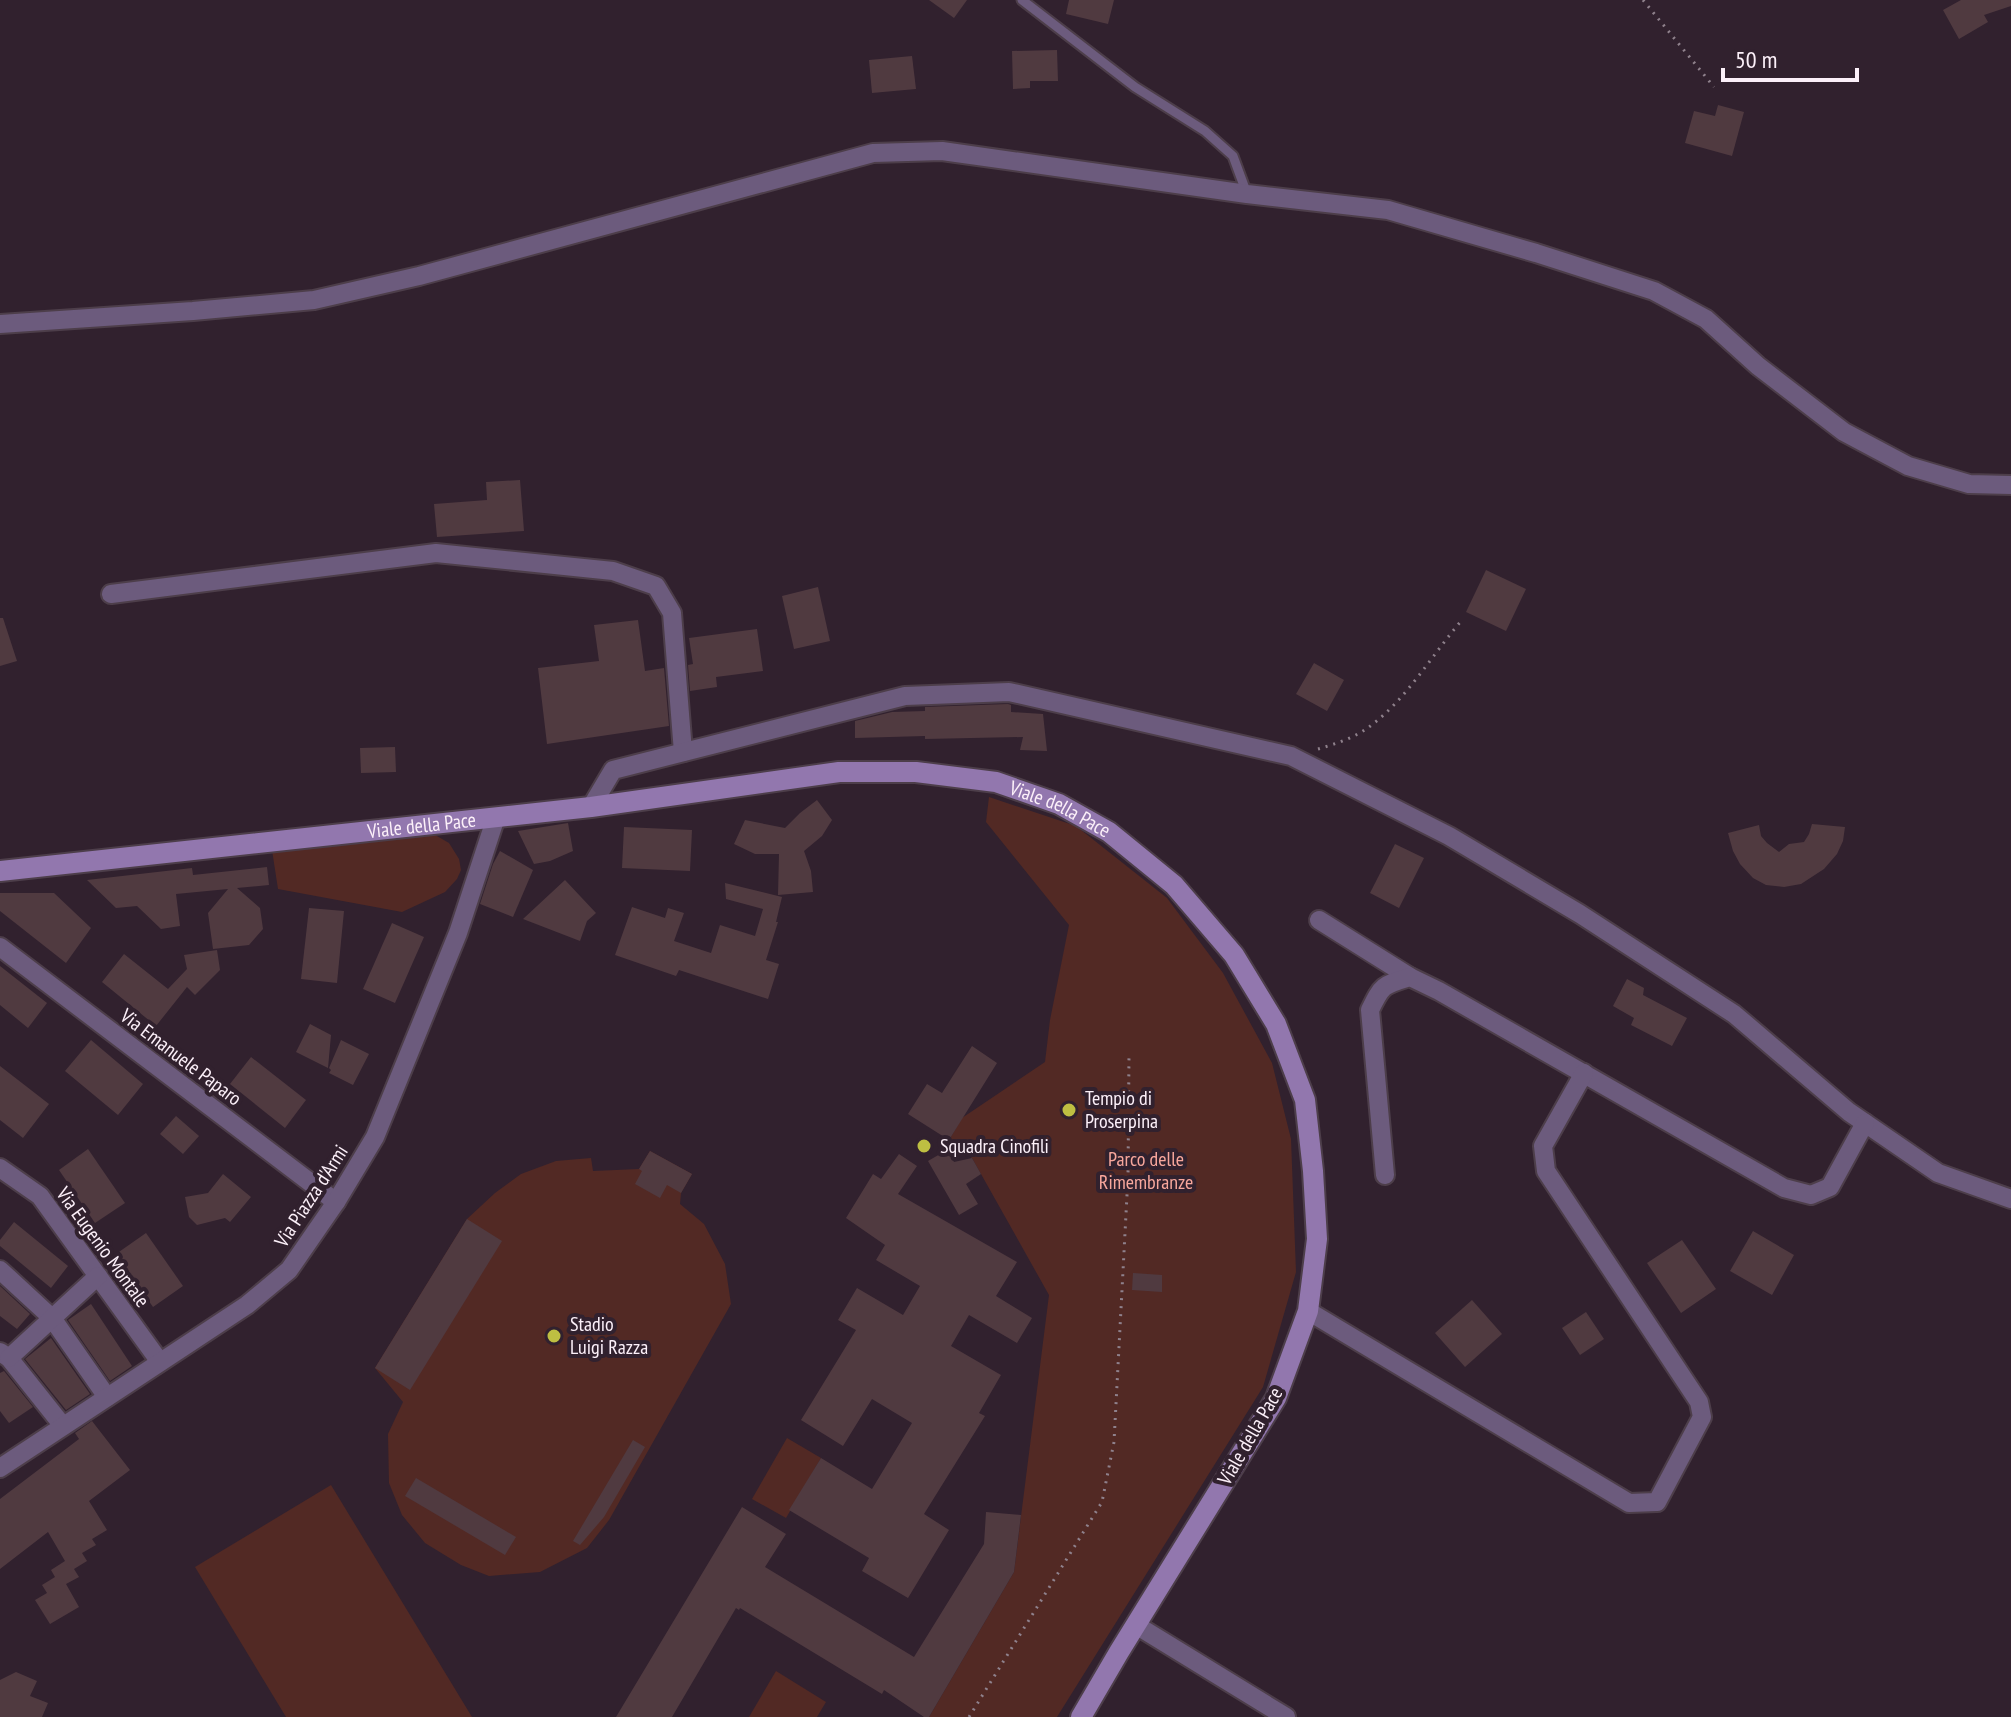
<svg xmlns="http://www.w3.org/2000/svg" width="2011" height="1717" font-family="'PT Sans Narrow',sans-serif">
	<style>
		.green { fill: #522924 }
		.building { fill: #503a40 }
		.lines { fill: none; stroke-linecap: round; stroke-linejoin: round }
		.lane-casing { stroke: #4d3e4a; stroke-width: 13 }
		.street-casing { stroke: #4d3e4a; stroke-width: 22 }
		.secondary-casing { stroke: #4d3e4a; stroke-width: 24 }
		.path { stroke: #8f818c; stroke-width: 3; stroke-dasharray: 2 6; stroke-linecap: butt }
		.lane { stroke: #6c5b7d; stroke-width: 9 }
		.street { stroke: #6c5b7d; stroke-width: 18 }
		.secondary { stroke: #9277ae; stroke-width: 20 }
		.poi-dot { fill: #bebf42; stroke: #31212e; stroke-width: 3 }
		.labels { text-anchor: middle; stroke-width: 8; stroke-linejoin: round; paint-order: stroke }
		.street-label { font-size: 20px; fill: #fcf0f9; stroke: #31212e }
		.poi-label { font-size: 20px; fill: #fcf0f9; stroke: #31212e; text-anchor: start }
		.park-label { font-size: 20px; fill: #f8a79c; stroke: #31212e }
	</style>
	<rect width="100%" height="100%" fill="#31212e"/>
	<g class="green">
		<path d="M989 797 1076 826 1167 898 1223 973 1272 1063 1291 1139 1296 1272 1263 1387 1057 1717H929L1014 1572 1049 1295 972 1158 949 1140 962 1118 1045 1062 1050 1020 1069 925 986 822Z"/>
		<path d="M430 832 449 843 459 859 461 870 457 879 445 892 402 912 278 889 272 850Z"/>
		<path d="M650 1151 692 1174 681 1193 680 1204 704 1224 725 1264 731 1304 609 1520 587 1548 540 1572 489 1576 461 1565 425 1543 402 1515 389 1483 388 1434 403 1402 375 1368 467 1219 495 1193 521 1174 556 1161 591 1158 593 1171 639 1169Z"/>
		<path d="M787 1438 821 1458 786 1518 752 1499Z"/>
		<path d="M331 1485 472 1717H286L195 1567Z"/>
		<path d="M776 1671 826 1702 817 1717H749Z"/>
	</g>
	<g class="building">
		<path d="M929 0H967L954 18Z"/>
		<path d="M1069 0H1114L1108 24 1066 14Z"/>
		<path d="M1961 0H2011V6L1984 15 1988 22 1959 39 1943 10Z"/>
		<path d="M1057 50 1058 81H1030V88L1013 89 1012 51Z"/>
		<path d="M912 56 916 89 872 93 869 60Z"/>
		<path d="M1718 105 1744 112 1732 156 1685 143 1694 111 1715 116Z"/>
		<path d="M520 480 524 531 437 537 434 504 487 500 486 482Z"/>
		<path d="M1486 570 1526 589 1506 631 1466 612Z"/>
		<path d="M818 587 830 641 794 649 782 596Z"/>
		<path d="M0 618H3L17 661 0 666Z"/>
		<path d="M638 620 645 671 664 668 669 726 547 744 538 668 599 661 594 625Z"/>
		<path d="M757 629 763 671 716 677 717 687 690 691 688 665 693 664 689 638Z"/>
		<path d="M1314 663 1344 680 1327 711 1296 694Z"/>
		<path d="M1008 704 1011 705V712L1043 714 1047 751 1020 750 1023 737 925 739V736L855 738V721L892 712 925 711V707Z"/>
		<path d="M395 747 396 772 361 773 360 748Z"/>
		<path d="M817 800 832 820 822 836 804 851 811 871 813 892 778 895 779 854H755L734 844 745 820 785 828 800 813Z"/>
		<path d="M568 823 573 851 550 861 534 864 518 831Z"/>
		<path d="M1812 824 1845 827 1843 841 1837 854 1824 869 1801 884 1784 887 1766 885 1753 878 1740 864 1733 851 1728 833 1759 825 1761 836 1767 843 1779 852 1789 844 1804 842 1809 834Z"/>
		<path d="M624 827 692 830 690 871 622 868Z"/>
		<path d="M1395 844 1424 858 1399 908 1370 893Z"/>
		<path d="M500 851 533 870 513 917 480 904 493 864Z"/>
		<path d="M267 867 269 885 237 888 260 908 263 929 249 945 213 949 208 913 228 889 176 894 180 926 161 929 137 906 116 908 87 880 192 868 193 875Z"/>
		<path d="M565 880 596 913 587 921 580 941 523 919Z"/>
		<path d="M725 883 782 897 776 922H778L766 960 779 964 768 999 679 970 676 976 615 955 632 907 665 918 668 908 684 913 674 941 711 953 720 925 755 936 763 909 726 899Z"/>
		<path d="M0 893H54L91 928 66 963 0 911Z"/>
		<path d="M309 908 344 911 337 983 301 979Z"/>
		<path d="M392 923 424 937 395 1003 363 989Z"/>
		<path d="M217 950 220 970 195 995 187 987 156 1026 102 982 124 954 168 989 187 969 184 955Z"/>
		<path d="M0 966 47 1003 28 1028 0 1005Z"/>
		<path d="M1627 979 1644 988 1643 995 1687 1018 1672 1046 1631 1025 1634 1018 1613 1006Z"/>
		<path d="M310 1024 331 1035 328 1068 296 1052Z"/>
		<path d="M91 1040 143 1084 118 1115 65 1071Z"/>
		<path d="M341 1040 369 1054 353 1085 329 1073 331 1070 329 1068Z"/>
		<path d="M972 1046 997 1063 949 1140 908 1114 927 1084 942 1093Z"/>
		<path d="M251 1057 306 1100 285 1128 230 1084Z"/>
		<path d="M0 1066 49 1104 23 1138 0 1120Z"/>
		<path d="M176 1116 199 1136 183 1154 160 1134Z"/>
		<path d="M88 1149 125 1203 95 1223 59 1170Z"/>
		<path d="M947 1150 954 1162 972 1158 981 1174 966 1184 978 1204 959 1215 928 1161Z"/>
		<path d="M650 1151 692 1174 681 1193 667 1185 660 1198 635 1184 642 1171 639 1169Z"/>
		<path d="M899 1154 917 1166 898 1194 1017 1262 996 1296 1032 1318 1017 1343 969 1315 951 1346 1001 1375 979 1413 985 1416 924 1514 949 1530 908 1598 862 1571 869 1558 789 1510 821 1458 872 1489 912 1423 872 1399 843 1446 801 1420 856 1330 838 1320 857 1288 903 1315 920 1286 876 1260 885 1245 846 1218 873 1174 881 1179Z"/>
		<path d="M223 1174 251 1197 230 1222 225 1218 197 1225 189 1217 185 1197 208 1193Z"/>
		<path d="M467 1219 502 1241 410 1390 375 1368Z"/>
		<path d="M14 1222 68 1266 51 1288 0 1246V1240Z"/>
		<path d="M1753 1231 1794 1255 1772 1295 1730 1271Z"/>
		<path d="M146 1233 183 1286 153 1307 116 1254Z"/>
		<path d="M1682 1240 1716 1289 1681 1313 1647 1263Z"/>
		<path d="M1133 1273 1162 1275V1292L1132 1290Z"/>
		<path d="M0 1286 30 1314 17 1329 0 1316Z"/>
		<path d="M1472 1300 1502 1334 1465 1367 1435 1333Z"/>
		<path d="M91 1304 132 1366 110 1381 68 1320Z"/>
		<path d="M1586 1312 1604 1339 1580 1355 1562 1328Z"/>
		<path d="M51 1338 90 1394 66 1410 25 1359Z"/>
		<path d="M4 1371 33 1407 9 1423 0 1411V1373Z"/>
		<path d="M92 1421 130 1470 89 1501 107 1530 92 1539 96 1545 82 1553 87 1561 74 1569 79 1577 66 1584 79 1607 50 1624 35 1600 47 1593 42 1585 55 1577 51 1570 65 1561 48 1532 0 1569V1499L79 1439 75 1433Z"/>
		<path d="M633 1440 645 1447 604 1517 580 1545 573 1541Z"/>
		<path d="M416 1478 516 1537 505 1555 405 1496Z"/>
		<path d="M742 1507 786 1534 765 1567 914 1657 984 1544 986 1512 1021 1515 1014 1572 929 1717H924L884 1690 882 1694 740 1608 739 1610 736 1608 672 1717H616Z"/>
		<path d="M16 1672 37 1681 30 1696 48 1703 42 1717H0V1680Z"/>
	</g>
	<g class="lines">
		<g class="lane-casing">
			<path id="lane" d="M1022 0 1135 87 1205 131 1233 156 1247 194"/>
		</g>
		<g class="street-casing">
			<g id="street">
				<path d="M0 324 193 311 314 300 419 276 873 153 942 151 1247 194 1388 210 1536 253 1654 291 1706 319 1758 366 1844 432 1908 466 1969 484 2011 485"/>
				<path d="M111 594 436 553 613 571 656 586 672 613 683 752"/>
				<path d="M591 807 613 770 905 696 1009 692 1291 756 1449 836 1580 914 1734 1014 1849 1112 1938 1173 2011 1199"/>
				<path d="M1319 920 1410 977"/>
				<path d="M0 947 336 1202"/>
				<path d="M0 1168 40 1196 160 1362"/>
				<path d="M1385 1175 1370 1010C1382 985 1383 985 1410 977L1439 991 1784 1188 1811 1195 1830 1187 1865 1123"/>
				<path d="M0 1270 52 1318 107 1397"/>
				<path d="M1308 1311 1629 1503 1657 1502 1702 1417 1699 1402 1546 1171 1543 1146 1584 1073"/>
				<path d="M0 1352 9 1358 63 1426"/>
				<path d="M9 1358 98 1276"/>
				<path d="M0 1468 247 1305 289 1270 336 1202 375 1137 458 933 496 817"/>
				<path d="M1136 1625 1286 1717"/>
			</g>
		</g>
		<g class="secondary-casing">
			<g id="secondary">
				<path id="s1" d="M0 871 591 807 839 772H916L996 782 1059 804 1109 832 1174 885 1234 955 1276 1024 1305 1100 1313 1171 1317 1239 1308 1311 1276 1398 1119 1652 1081 1717"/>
			</g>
		</g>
		<g class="path">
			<path d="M1643 0 1714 87"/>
			<path d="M1318 749C1335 744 1354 738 1369 727 1407 699 1431 656 1462 620"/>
			<path d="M969 1717 1102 1502 1114 1442 1128 1176 1129 1055"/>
		</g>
		<use href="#lane" class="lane"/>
		<use href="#street" class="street"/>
		<use href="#secondary" class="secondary"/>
	</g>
	<g class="poi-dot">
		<circle cx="1069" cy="1110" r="8"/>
		<circle cx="924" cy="1146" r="8"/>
		<circle cx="554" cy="1336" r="8"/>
	</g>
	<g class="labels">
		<g class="street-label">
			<text dy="7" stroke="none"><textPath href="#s1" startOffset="1072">Viale della Pace</textPath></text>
			<text dy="7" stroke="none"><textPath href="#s1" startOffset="424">Viale della Pace</textPath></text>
			<text transform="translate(181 1057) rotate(37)" y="7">Via Emanuele Paparo</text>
			<text transform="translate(311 1196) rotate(-57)" y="7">Via Piazza d'Armi</text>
			<text transform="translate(103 1247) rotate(54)" y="7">Via Eugenio Montale</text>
			<text transform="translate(1250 1436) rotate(-60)" y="7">Viale della Pace</text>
		</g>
		<g class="poi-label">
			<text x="1085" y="1105">Tempio di<tspan x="1085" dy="23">Proserpina</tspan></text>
			<text x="940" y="1153">Squadra Cinofili</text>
			<text x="570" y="1331">Stadio<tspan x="570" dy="23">Luigi Razza</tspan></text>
		</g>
		<g class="park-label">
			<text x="1146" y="1166">Parco delle<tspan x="1146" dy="23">Rimembranze</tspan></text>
		</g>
	</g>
	<path d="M1723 68v12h134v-12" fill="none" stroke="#fcf0f9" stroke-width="4"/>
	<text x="1735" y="68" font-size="24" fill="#fcf0f9" stroke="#31212e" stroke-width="6" paint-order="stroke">50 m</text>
</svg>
